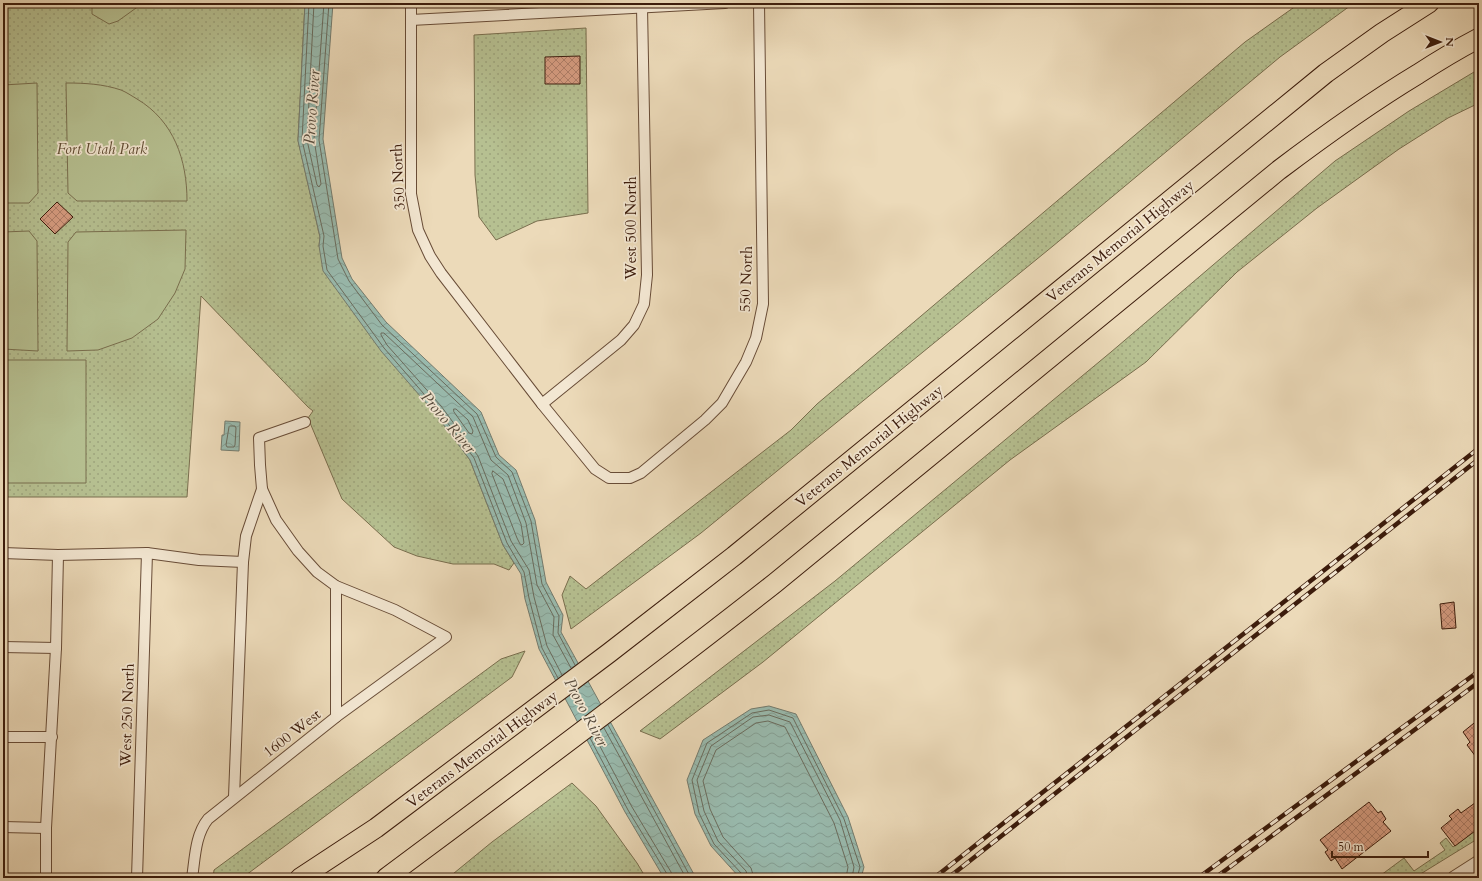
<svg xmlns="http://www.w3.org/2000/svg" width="1482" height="881" font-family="Cardo,serif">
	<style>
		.green { fill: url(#green-dots); stroke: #796e4e }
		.pitch { fill: #b6c091; stroke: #796e4e }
		.water { fill: url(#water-waves); stroke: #747b6e }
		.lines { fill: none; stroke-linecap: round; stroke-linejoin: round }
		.shore { stroke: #6a6c5e; stroke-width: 1 }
		.building { fill: url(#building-cross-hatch); stroke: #3c1c0c }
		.minor-casing { stroke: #684c37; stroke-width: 12 }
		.tertiary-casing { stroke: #684c37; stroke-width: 15 }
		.motorway-casing { stroke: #3c1c0c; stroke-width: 21 }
		.minor { stroke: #f3e7d2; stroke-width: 10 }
		.tertiary { stroke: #f3e7d2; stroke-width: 13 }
		.motorway { stroke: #ecdab9; stroke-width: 19 }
		.rail-casing { stroke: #3c1c0c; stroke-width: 4.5 }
		.rail { stroke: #f3e7d2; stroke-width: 3; stroke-dasharray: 9; stroke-linecap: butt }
		.labels { text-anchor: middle; stroke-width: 3.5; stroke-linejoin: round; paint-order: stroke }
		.park-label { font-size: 15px; font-style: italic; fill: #614d34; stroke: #f3e7d2 }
		.street-label { font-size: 15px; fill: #3c1c0c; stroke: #f3e7d2 }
		.water-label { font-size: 16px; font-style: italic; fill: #584c3d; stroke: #f3e7d2 }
	</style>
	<defs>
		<pattern id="green-dots" width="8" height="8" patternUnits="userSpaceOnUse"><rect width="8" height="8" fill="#b6c091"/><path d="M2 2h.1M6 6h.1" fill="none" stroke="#9da47c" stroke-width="1.8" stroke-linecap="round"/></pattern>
		<pattern id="water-waves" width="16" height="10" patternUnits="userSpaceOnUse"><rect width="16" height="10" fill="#99bbaf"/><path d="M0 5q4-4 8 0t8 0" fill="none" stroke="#85a095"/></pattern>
		<pattern id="building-cross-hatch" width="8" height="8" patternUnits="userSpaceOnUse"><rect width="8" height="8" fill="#d69c81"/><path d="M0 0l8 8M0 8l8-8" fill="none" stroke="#af7e68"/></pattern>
	</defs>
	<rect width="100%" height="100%" fill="#ecdab9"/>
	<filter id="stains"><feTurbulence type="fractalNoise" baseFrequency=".005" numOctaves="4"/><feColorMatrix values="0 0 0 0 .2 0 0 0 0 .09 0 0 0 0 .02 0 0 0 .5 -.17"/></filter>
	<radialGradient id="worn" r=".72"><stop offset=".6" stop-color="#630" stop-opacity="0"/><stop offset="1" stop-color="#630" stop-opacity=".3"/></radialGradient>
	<g class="green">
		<path d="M3 3H305L298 140 320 237 319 246 434 412 470 460 503 545 514 563 509 570 494 564H453L417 556 394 547 342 499 308 418 313 411 308 407 201 296 187 497H3Z"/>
		<path d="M1300 3H1354L1280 57 1053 246 701 533 571 629 562 595 570 576 586 589 791 430 817 404 1245 42Z"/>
		<path d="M586 28 588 213 537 221 496 240 479 217 475 175 474 35Z"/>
		<path d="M1479 69V103L1448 118 1399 149 1317 208 1237 272 1146 362 1010 460 763 662 660 739 640 731 835 581 1111 352 1335 161 1409 111Z"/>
		<path d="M525 651 512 677 242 878H213L214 870 501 659Z"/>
		<path d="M572 783 596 806 637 863 646 878H448L492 842Z"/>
		<path d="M1479 828V838L1414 878H1377L1404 858 1414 871 1445 850 1440 843 1446 838 1453 847Z"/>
	</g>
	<g class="pitch">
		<path d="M92 3H143L118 21 109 24 92 14Z"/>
		<path d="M37 83 38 193 29 203H3V85Z"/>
		<path d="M66 83C85 83 103 84 121 90 126 92 132 96 137 99 174 121 187 160 187 201H77L68 193Z"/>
		<path d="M186 230 185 269 175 293 158 319 132 338 98 350 67 351 68 242 76 232Z"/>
		<path d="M29 231 37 241 38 351 3 349V232Z"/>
		<path d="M86 360V483H3V360Z"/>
	</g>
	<g class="water">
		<path d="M305 3H333L323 139 342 258 352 279 386 322 481 412 499 455 516 470 535 520 546 582 563 615 561 632 696 878H664L625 812 539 649 525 599 521 574 503 545 470 460 434 412 381 351 323 271 319 246 320 237 298 141Z"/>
		<path d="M225 421 240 422 239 451 221 450 222 435H224Z"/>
		<path d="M769 706 796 714 848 817 864 867 861 878H740L711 846 695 814 687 780 703 740 751 709Z"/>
	</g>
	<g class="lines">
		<g class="shore">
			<path d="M309 3 302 140 324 236 323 246 327 270 384 348 437 409 474 458 507 543 524 572 529 598 542 648 558 678"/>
			<path d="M314 3 307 140 317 185 319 187 321 184 314 139 324 3"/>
			<path d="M329 3 319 140 338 259 349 281 382 325 477 414 496 457 512 472 531 521 542 584 559 616 558 633 575 665"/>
			<path d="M454 409H456L468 420 473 431 472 434 469 433 454 412Z"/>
			<path d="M230 426H235L236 428 235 445 234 447H227L226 445 229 427Z"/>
			<path d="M493 471 503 479 521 524 524 543 522 545 520 544 517 538 492 474Z"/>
			<path d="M562 675 547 646 534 597 529 570 511 541 478 456 441 406 387 345 381 335V333H384L473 417 491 460 508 475 526 523 537 585 554 617 553 635 571 668"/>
			<path d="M608 725 691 878"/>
			<path d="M604 728 686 878"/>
			<path d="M594 735 632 807 671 872 673 878"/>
			<path d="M590 738 628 810 667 874V878"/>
			<path d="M743 878 742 874 714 844 699 813 692 780 707 743 752 713 769 710 793 718 844 819 860 867 857 878"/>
			<path d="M748 878 746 871 718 841 704 811 697 780 711 746 753 717 769 715 790 722 840 820 854 867 852 878"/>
			<path d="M754 878 751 868 723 837 710 809 703 781 716 750 756 723 768 721 785 727 834 823 848 867 846 878"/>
		</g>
	</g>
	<g class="building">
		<path d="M580 56V84H545V57Z"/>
		<path d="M57 202 73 217 55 234 40 219Z"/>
		<path d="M1454 602 1456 628 1442 629 1440 604Z"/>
		<path d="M1479 719V761L1467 745 1470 742 1463 732Z"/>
		<path d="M1479 800V828L1455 846 1441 828 1452 819 1449 816 1458 809 1461 813Z"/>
		<path d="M1369 802 1378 813 1381 811 1386 819 1383 822 1391 831 1342 869 1335 858 1331 861 1325 852 1328 850 1320 840Z"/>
	</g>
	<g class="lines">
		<g class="minor-casing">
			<g id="minor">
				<path d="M411 3V194L418 230 430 256 441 273 542 404 595 469 609 478H630L641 473 705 420 722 403 746 362 756 338 763 304 759 3"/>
				<path d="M411 20 725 3"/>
				<path d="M542 404 621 340 634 325 644 304 647 275 642 7"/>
				<path d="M3 553 58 555 147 553 199 560 243 562"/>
				<path d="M3 647 56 648"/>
				<path d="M336 717V586"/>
				<path d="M3 737H52"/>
				<path d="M234 797 243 562 246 536 262 489 260 465 259 438 305 422"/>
				<path d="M3 827 46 828"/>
				<path d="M46 878V828L56 648 58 555"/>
				<path d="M137 878 147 553"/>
				<path d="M192 878C195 859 195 835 208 819L336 717 446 637 395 610 336 586 317 572 298 551 276 520 262 489"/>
			</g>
		</g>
		<g class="tertiary-casing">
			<path id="tertiary" d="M1454 878 1479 862"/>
		</g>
		<g class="motorway-casing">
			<g id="motorway">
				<path d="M300 878 376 828 609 653 734 556 1326 73 1382 33 1429 3"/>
				<path d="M386 878C516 781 647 684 775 583L1279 170C1324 136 1370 103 1418 74 1438 61 1458 49 1479 38"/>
			</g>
		</g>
		<use href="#minor" class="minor"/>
		<use href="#tertiary" class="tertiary"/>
		<use href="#motorway" class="motorway"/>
		<g class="rail-casing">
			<g id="rail">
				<path d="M934 878 1479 448"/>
				<path d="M948 878 1479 459"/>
				<path d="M1198 878 1479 671"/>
				<path d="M1215 878 1479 682"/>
			</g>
		</g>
		<use href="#rail" class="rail"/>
	</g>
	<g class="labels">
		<g class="park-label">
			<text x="102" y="154">Fort Utah Park</text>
		</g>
		<g class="street-label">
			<text transform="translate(398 177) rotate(-93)" y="5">350 North</text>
			<text transform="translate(631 228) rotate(-90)" y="5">West 500 North</text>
			<text transform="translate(1120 241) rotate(-39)" y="5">Veterans Memorial Highway</text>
			<text transform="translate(746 279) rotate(-88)" y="5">550 North</text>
			<text transform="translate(869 446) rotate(-39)" y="5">Veterans Memorial Highway</text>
			<text transform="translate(127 715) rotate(-88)" y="5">West 250 North</text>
			<text transform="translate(292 733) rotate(-38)" y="5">1600 West</text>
			<text transform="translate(482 749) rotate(-37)" y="5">Veterans Memorial Highway</text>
		</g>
		<g class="water-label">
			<text transform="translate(311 107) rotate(-86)" y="6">Provo River</text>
			<text transform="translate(449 422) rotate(50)" y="6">Provo River</text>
			<text transform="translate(587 712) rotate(62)" y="6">Provo River</text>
		</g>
	</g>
	<rect width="1482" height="881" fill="none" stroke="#ecdab9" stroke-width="16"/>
	<rect x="4" y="4" width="1474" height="873" fill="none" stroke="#3c1c0c" stroke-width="2"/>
	<rect x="8" y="8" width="1466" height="865" fill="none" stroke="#3c1c0c"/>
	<g transform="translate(1440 42) rotate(90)" stroke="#f3e7d2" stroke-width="3" paint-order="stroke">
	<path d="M0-3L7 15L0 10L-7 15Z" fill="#3c1c0c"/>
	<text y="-6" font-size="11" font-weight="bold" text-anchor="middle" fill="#3c1c0c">N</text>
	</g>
	<path d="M1332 851v6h96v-6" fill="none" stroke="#3c1c0c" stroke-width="2"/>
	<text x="1338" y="851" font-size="12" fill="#3c1c0c" stroke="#f3e7d2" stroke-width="3" paint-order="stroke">50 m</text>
	<rect width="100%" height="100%" filter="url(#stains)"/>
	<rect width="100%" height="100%" fill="url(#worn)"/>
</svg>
